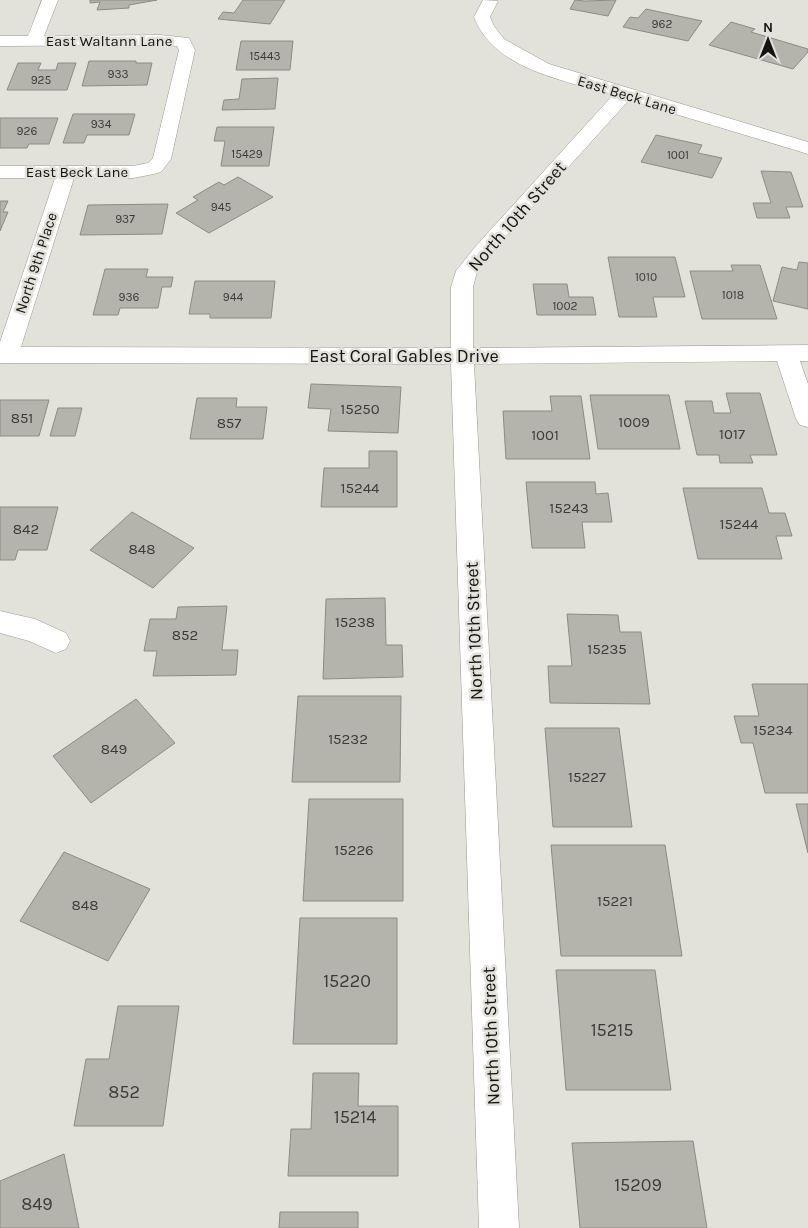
<svg xmlns="http://www.w3.org/2000/svg" width="808" height="1228" font-family="Karla,sans-serif">
	<style>
		.building { fill: #b4b3ac; stroke: #8c8b84 }
		.lines { fill: none; stroke-linecap: round; stroke-linejoin: round }
		.minor-casing { stroke: #9a9992; stroke-width: 1 }
		.minor { fill: #fff; fill-rule: evenodd }
		.labels { text-anchor: middle; stroke-width: 5; stroke-linejoin: round; paint-order: stroke }
		.far-number-label { font-size: 12px; fill: #3c3b38 }
		.far-street-label { font-size: 15px; fill: #141311; stroke: #e2e1da }
		.number-label { font-size: 15px; fill: #3c3b38 }
		.street-label { font-size: 18px; fill: #141311; stroke: #e2e1da }
		.near-number-label { font-size: 18px; fill: #3c3b38 }
	</style>
	<rect width="100%" height="100%" fill="#e2e1da"/>
	<g class="building">
		<path d="M90 0H157L129 5V8L97 10 100 2 90 3Z"/>
		<path d="M243 0H285L270 24 218 19 223 12 234 13Z"/>
		<path d="M575 0 585 1 616 0 608 16 570 9Z"/>
		<path d="M646 9 702 21 688 41 623 27 630 17 638 18Z"/>
		<path d="M731 22 755 29 751 32 808 49V52L793 69 709 45Z"/>
		<path d="M241 41H293L290 70H236Z"/>
		<path d="M89 61H136V63H152L147 85 82 86Z"/>
		<path d="M18 63H41L38 70H56L58 63H76L67 90H7Z"/>
		<path d="M278 78 275 109 222 110 224 100 239 99 242 79Z"/>
		<path d="M73 114H135L129 135H87L84 143H63Z"/>
		<path d="M0 118H58L49 144H29L27 148H0Z"/>
		<path d="M217 127H274L269 166H221L225 141H214Z"/>
		<path d="M656 135 702 145 698 153 722 158 712 178 641 162Z"/>
		<path d="M761 171 791 172 803 207H786L790 218H757L753 203H771Z"/>
		<path d="M238 177 273 197 209 233 176 213 198 200 193 197 219 182 224 185Z"/>
		<path d="M0 201H8L3 212H8L0 231Z"/>
		<path d="M168 204 162 234 80 235 88 205Z"/>
		<path d="M608 257H675L685 297H653L657 317H619Z"/>
		<path d="M799 262 808 263V309L773 301 782 267 797 270Z"/>
		<path d="M731 265H760L777 319H702L690 271H733Z"/>
		<path d="M105 269H148L146 277H173L171 287H162L158 308H120L118 315H93Z"/>
		<path d="M195 281H275L271 318H210V314H189Z"/>
		<path d="M533 284H567L569 297H593L596 315H537Z"/>
		<path d="M311 384 401 387 398 433 328 431 331 409 308 408Z"/>
		<path d="M726 393H760L777 455H750L753 463H720L719 455H697L685 401H712L714 413H731Z"/>
		<path d="M590 395H669L680 449H598Z"/>
		<path d="M550 396H581L590 459H506L503 411H552Z"/>
		<path d="M197 398H237L236 407H267L263 439H190Z"/>
		<path d="M0 400H49L39 436H0Z"/>
		<path d="M58 408H82L75 436H50Z"/>
		<path d="M369 451H397V507H321L324 468H369Z"/>
		<path d="M526 482H595L596 494 608 493 612 522H582L585 548H532Z"/>
		<path d="M683 488H762L769 513H785L792 536H776L782 559H698Z"/>
		<path d="M0 507H58L47 550H18L15 560H0Z"/>
		<path d="M132 512 194 548 153 588 90 550Z"/>
		<path d="M385 598 386 645H402L403 677 323 679 326 599Z"/>
		<path d="M227 606 222 650H238L236 675 153 676 157 651H144L150 619H176L178 607Z"/>
		<path d="M567 614 618 615 620 632H641L650 704 550 703 548 666H572Z"/>
		<path d="M752 684H808V793H765L753 743H741L734 716H759Z"/>
		<path d="M298 696H401L400 782H292Z"/>
		<path d="M136 699 175 743 91 803 53 756Z"/>
		<path d="M545 728H619L632 827H553Z"/>
		<path d="M309 799H403V901H303Z"/>
		<path d="M796 804H808V853Z"/>
		<path d="M551 845H665L682 956H561Z"/>
		<path d="M64 852 150 889 108 961 20 921Z"/>
		<path d="M300 918H397V1044H293Z"/>
		<path d="M556 970H655L671 1090H566Z"/>
		<path d="M118 1006H179L163 1126H74L86 1059H109Z"/>
		<path d="M313 1073H359L358 1106H398V1176H288L291 1129H311Z"/>
		<path d="M693 1141 707 1228H580L572 1143Z"/>
		<path d="M64 1154 79 1228H0V1181Z"/>
		<path d="M280 1212H358V1228H279Z"/>
	</g>
	<g class="lines">
		<g class="minor-casing">
			<g id="minor">
				<path d="M42 0H58L44 36 160 35 189 38 195 50 171 159 161 172 154 174 133 178H74L21 347 451 348V287L456 271 475 247 613 95C565 80 494 70 474 17L483 0 498 1 490 17 494 26 504 39 549 64 808 142V154L629 100 489 255 477 272 473 287V348L808 345V361H800L808 384V427L800 425 796 419 777 361 474 364 519 1228H479L451 364 0 363V342L55 178H0V166H133L148 163 153 158 179 50 177 46 160 45 0 46V36H28Z"/>
				<path d="M0 611 35 619 66 633 70 641 66 649 56 653 29 641 0 633Z"/>
			</g>
		</g>
		<use href="#minor" class="minor"/>
	</g>
	<g class="labels">
		<g class="far-number-label">
			<text x="662" y="28">962</text>
			<text x="265" y="60">15443</text>
			<text x="118" y="78">933</text>
			<text x="41" y="84">925</text>
			<text x="101" y="128">934</text>
			<text x="27" y="135">926</text>
			<text x="247" y="158">15429</text>
			<text x="678" y="159">1001</text>
			<text x="221" y="211">945</text>
			<text x="125" y="223">937</text>
			<text x="646" y="281">1010</text>
			<text x="733" y="299">1018</text>
			<text x="129" y="301">936</text>
			<text x="233" y="301">944</text>
			<text x="565" y="310">1002</text>
		</g>
		<g class="far-street-label">
			<text x="109" y="46">East Waltann Lane</text>
			<text transform="translate(627 95) rotate(17)" y="5">East Beck Lane</text>
			<text x="77" y="177">East Beck Lane</text>
			<text transform="translate(36 263) rotate(-72)" y="5">North 9th Place</text>
		</g>
		<g class="number-label">
			<text x="360" y="414">15250</text>
			<text x="22" y="423">851</text>
			<text x="634" y="427">1009</text>
			<text x="229" y="428">857</text>
			<text x="732" y="439">1017</text>
			<text x="545" y="440">1001</text>
			<text x="360" y="493">15244</text>
			<text x="569" y="513">15243</text>
			<text x="739" y="529">15244</text>
			<text x="26" y="534">842</text>
			<text x="142" y="554">848</text>
			<text x="355" y="627">15238</text>
			<text x="185" y="640">852</text>
			<text x="607" y="654">15235</text>
			<text x="773" y="735">15234</text>
			<text x="348" y="744">15232</text>
			<text x="114" y="754">849</text>
			<text x="587" y="782">15227</text>
			<text x="354" y="855">15226</text>
			<text x="615" y="906">15221</text>
			<text x="85" y="910">848</text>
		</g>
		<g class="street-label">
			<text transform="translate(517 216) rotate(-49)" y="6">North 10th Street</text>
			<text x="404" y="362">East Coral Gables Drive</text>
			<text transform="translate(474 631) rotate(-92)" y="6">North 10th Street</text>
			<text transform="translate(491 1036) rotate(-92)" y="6">North 10th Street</text>
		</g>
		<g class="near-number-label">
			<text x="347" y="987">15220</text>
			<text x="612" y="1036">15215</text>
			<text x="124" y="1098">852</text>
			<text x="355" y="1123">15214</text>
			<text x="638" y="1191">15209</text>
			<text x="37" y="1210">849</text>
		</g>
	</g>
	<g transform="translate(768 40)" stroke="#e2e1da" stroke-width="4" paint-order="stroke">
	<path d="M0-4L9 19L0 12L-9 19Z" fill="#141311"/>
	<text y="-8" font-size="14" font-weight="bold" text-anchor="middle" fill="#141311">N</text>
	</g>
</svg>
